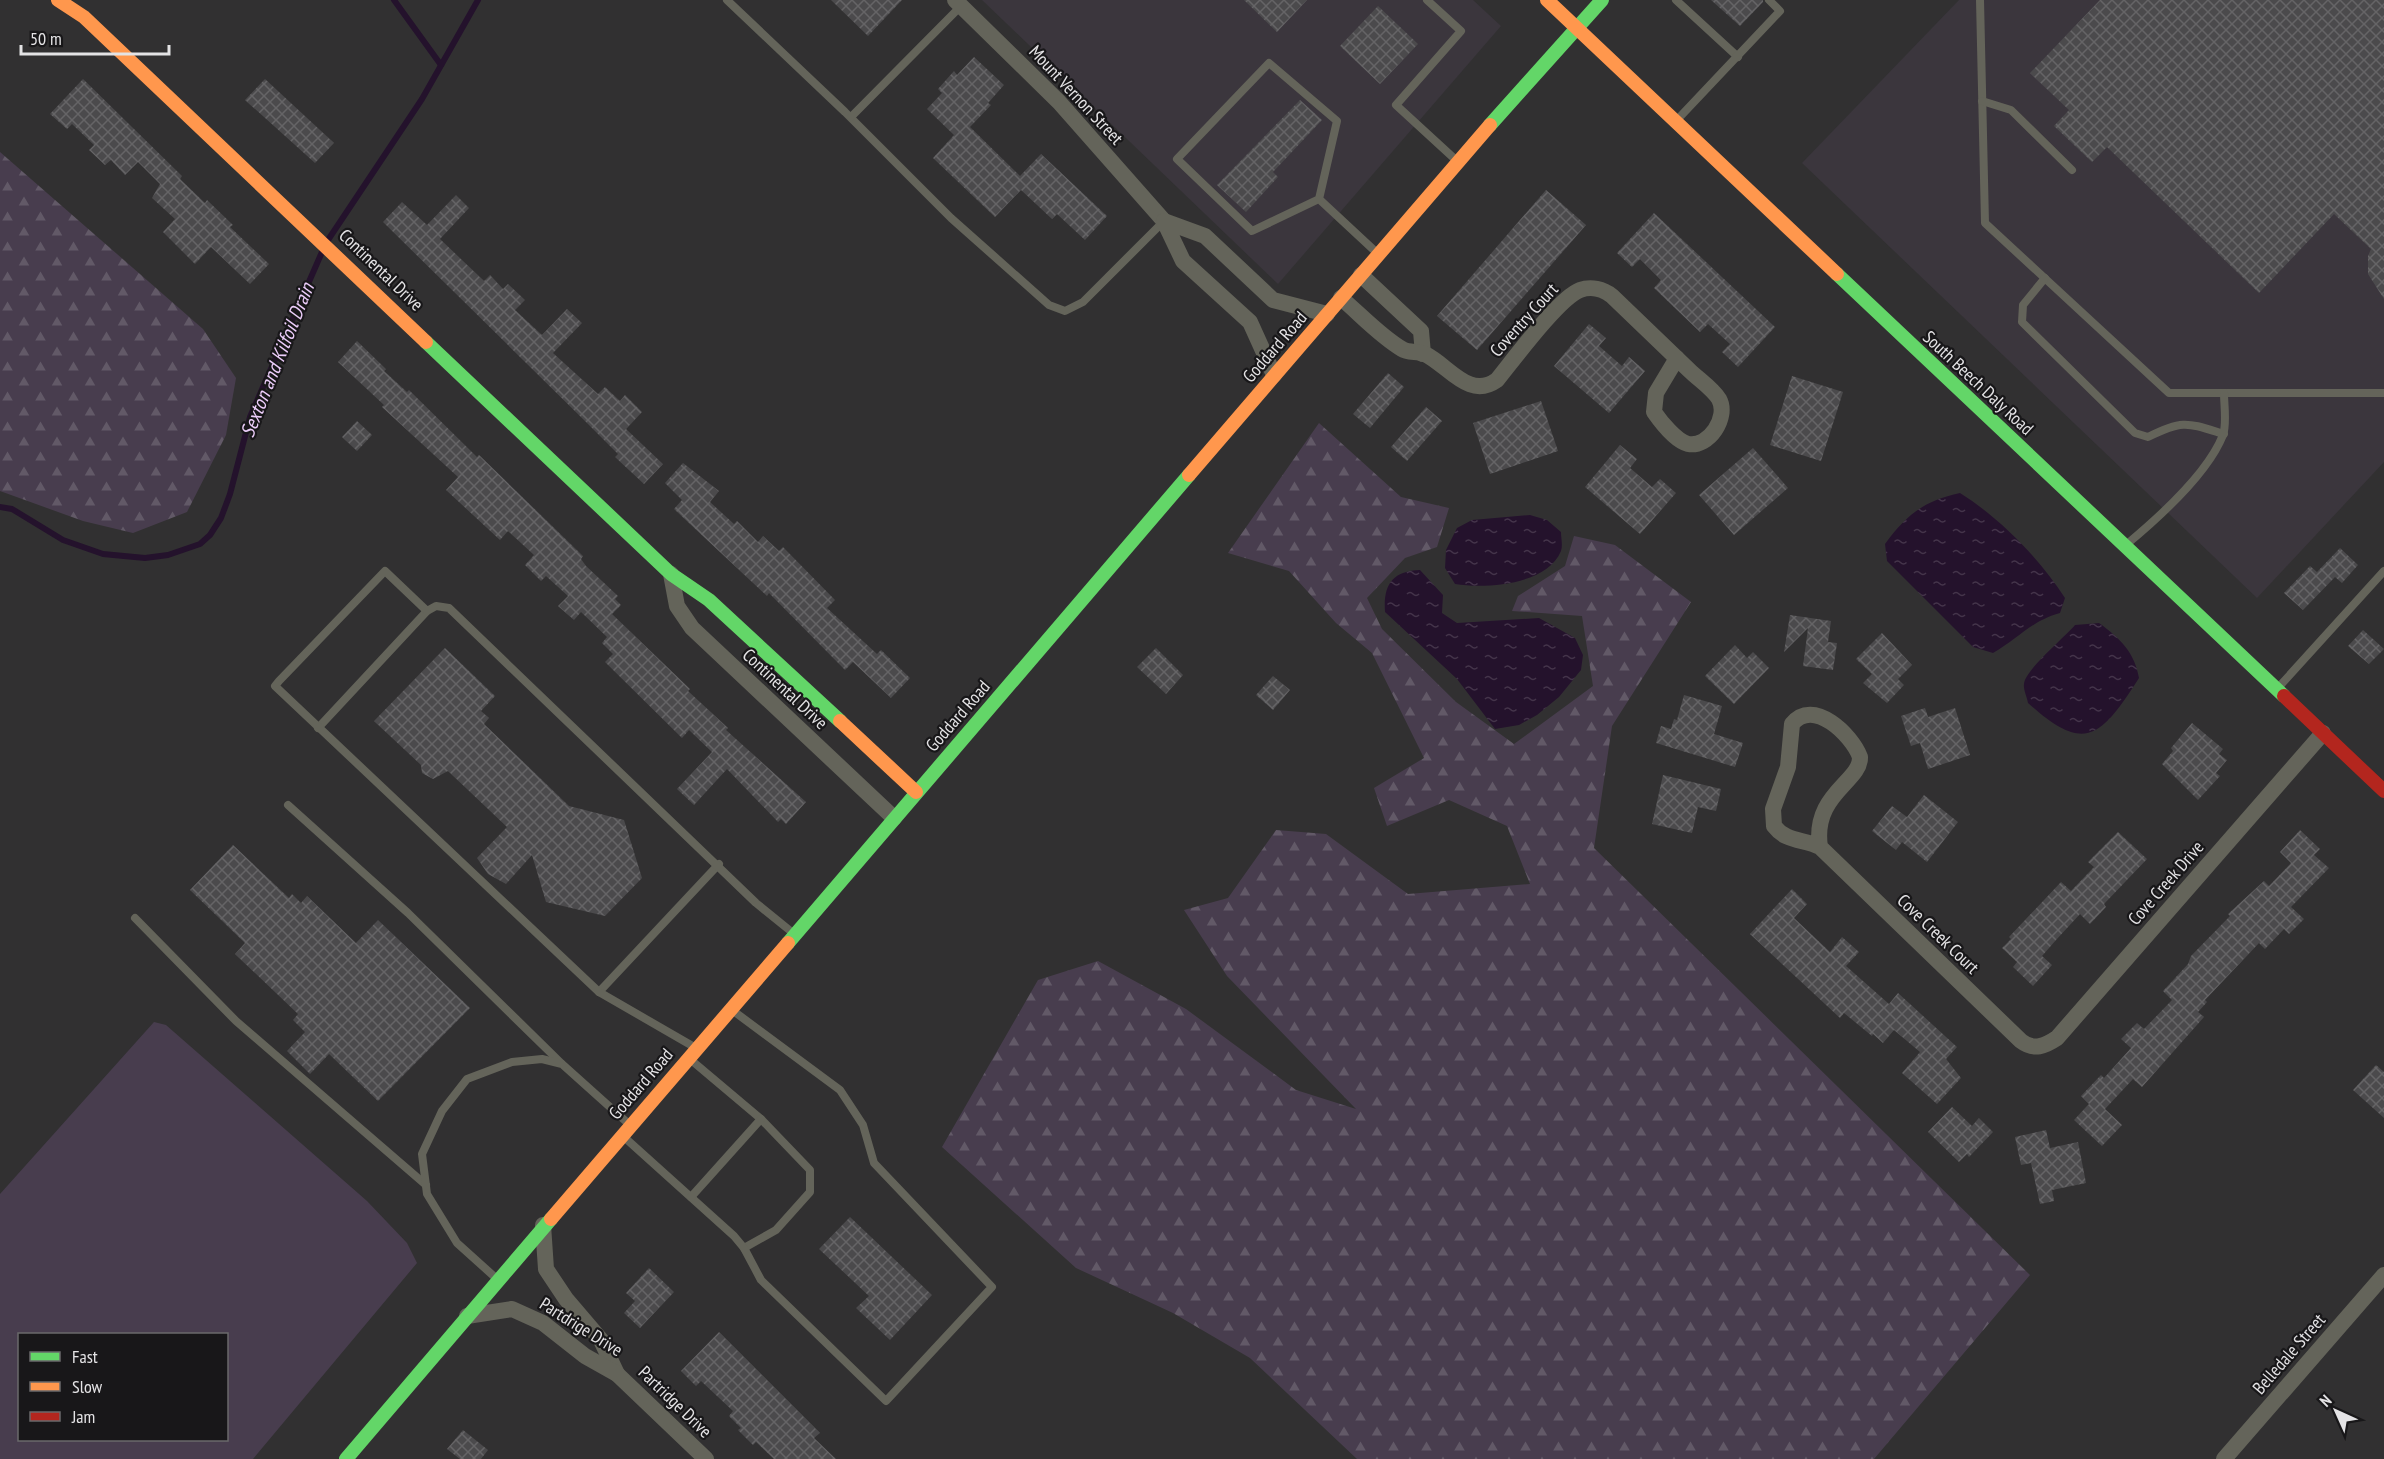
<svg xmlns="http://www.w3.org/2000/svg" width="2384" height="1459" font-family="'PT Sans Narrow',sans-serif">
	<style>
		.built { fill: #3b363d }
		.green { fill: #483d4e; fill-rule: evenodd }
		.forest { fill: url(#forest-firs) }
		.water { fill: url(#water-ripples) }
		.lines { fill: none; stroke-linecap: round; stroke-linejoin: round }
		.stream { stroke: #24122c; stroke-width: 6 }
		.building { fill: url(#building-cross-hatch) }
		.lane { stroke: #64645a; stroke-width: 8 }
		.street { stroke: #64645a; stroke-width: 16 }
		.fast { stroke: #63d668; stroke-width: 14 }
		.slow { stroke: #ff974d; stroke-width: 14 }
		.jam { stroke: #b3261e; stroke-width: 14 }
		.labels { text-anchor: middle; stroke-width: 4.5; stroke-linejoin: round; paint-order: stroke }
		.street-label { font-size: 18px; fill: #e4e3e5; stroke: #181719 }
		.water-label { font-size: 20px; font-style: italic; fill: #eccdfa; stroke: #181719 }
	</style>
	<defs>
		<pattern id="forest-firs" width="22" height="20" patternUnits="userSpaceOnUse" patternTransform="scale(1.5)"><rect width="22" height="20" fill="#483d4e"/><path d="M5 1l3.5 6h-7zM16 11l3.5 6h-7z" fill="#625967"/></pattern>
		<pattern id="water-ripples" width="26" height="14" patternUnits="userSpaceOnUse" patternTransform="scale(1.5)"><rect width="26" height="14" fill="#24122c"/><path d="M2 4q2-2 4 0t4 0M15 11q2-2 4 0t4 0" fill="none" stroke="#44344a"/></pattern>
		<pattern id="building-cross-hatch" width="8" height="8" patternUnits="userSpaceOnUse" patternTransform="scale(1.5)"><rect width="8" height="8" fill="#4b4a4c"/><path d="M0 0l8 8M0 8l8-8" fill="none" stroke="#656466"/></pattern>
	</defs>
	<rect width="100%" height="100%" fill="#313031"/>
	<g class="built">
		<path d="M982 0H1473L1501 26 1278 284Z"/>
		<path d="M1959 0H2384V462L2257 598 1802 163Z"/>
	</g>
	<path class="green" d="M154 1022 166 1025 367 1201 407 1243 417 1263 253 1459H0V1194ZM20 1334H226V1440H20Z"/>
	<g class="forest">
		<path d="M0 152 203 329 236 378 226 435 187 512 133 533 83 521 0 491Z"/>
		<path d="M1319 423 1401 497 1449 508 1437 547 1405 558 1367 598 1382 629 1456 702 1514 744 1593 686 1582 616 1512 611 1518 596 1565 566 1574 536 1615 545 1691 602 1612 726 1594 848 2030 1275 1874 1459H1357L1250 1358 1173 1313 1076 1268 942 1147 1038 980 1098 961 1186 1009 1296 1090 1356 1109 1227 976 1184 910 1228 898 1276 830 1326 834 1408 894 1530 884 1507 826 1449 800 1387 826 1374 788 1424 758 1372 653 1336 623 1289 571 1228 553Z"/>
	</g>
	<g class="water">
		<path d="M1960 493C2000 518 2039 558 2065 598L2060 613C2031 621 2018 639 1993 653L1973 647 1887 561 1885 544C1907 514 1924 501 1960 493Z"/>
		<path d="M1530 515 1547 520 1561 532C1561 538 1563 545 1561 551 1547 585 1486 589 1455 584L1445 568 1446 550 1457 528 1472 520Z"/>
		<path d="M1420 570 1443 595 1442 613 1457 623 1539 618 1575 638 1583 655 1581 670 1559 697 1537 715 1519 725 1495 729 1457 679 1385 612C1383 585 1392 571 1420 570Z"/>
		<path d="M2099 623C2120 638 2135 653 2139 678 2101 737 2085 755 2028 703 2027 697 2023 689 2024 684 2025 670 2064 638 2075 625Z"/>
	</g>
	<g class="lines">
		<g class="stream">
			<path d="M394 0 441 65"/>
			<path d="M328 240 422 99 478 0"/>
			<path d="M0 507 12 509 63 540 103 554 145 558 168 555 200 544 210 535 221 518 230 494 250 417 322 252"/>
		</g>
	</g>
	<g class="building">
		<path d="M831 0H902L868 36Z"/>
		<path d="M1244 0H1307L1277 32Z"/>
		<path d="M1711 0H1763V2L1740 26Z"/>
		<path d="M2100 0H2384V299L2368 274V256L2371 249 2334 214 2259 293 2107 147 2092 162 2054 126 2069 110 2030 73Z"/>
		<path d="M1378 6 1418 44 1380 84 1340 46Z"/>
		<path d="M974 57 1004 85 988 103 991 105 970 127 1020 176 1041 154 1107 216 1085 240 1057 214 1052 219 1021 190 995 217 933 158 954 135 927 109 942 93 938 89 954 71 957 75Z"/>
		<path d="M83 79 182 176 180 179 205 203 207 200 233 225 230 227 269 264 250 284 211 247 195 264 163 232 175 219 152 198 160 184 138 162 125 175 111 160 105 165 89 150 94 145 72 124 67 129 50 114Z"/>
		<path d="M265 79 334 143 315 163 245 100Z"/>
		<path d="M1300 100 1322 120 1273 172 1278 177 1246 212 1217 185Z"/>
		<path d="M1546 190 1586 225 1477 350 1437 316Z"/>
		<path d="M456 195 469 208 440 239 484 281 490 275 503 289 508 284 525 300 515 310 542 335 567 309 582 323 553 353 598 394 605 387 620 401 625 395 642 412 626 429 663 464 644 484 615 457 618 454 585 421 383 222 402 202 427 225Z"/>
		<path d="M1654 213 1775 327 1738 367 1722 352 1730 344 1708 324 1700 332 1654 288 1661 280 1640 259 1632 267 1617 253Z"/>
		<path d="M1589 324 1606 338 1599 346 1622 366 1629 357 1645 371 1609 413 1554 366Z"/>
		<path d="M357 341 386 369 384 371 407 392 409 390 477 457 479 455 583 556 581 559 586 566 618 596 615 599 621 605 612 614 690 689 688 691 728 728 726 730 806 802 786 824 781 819 778 822 727 769 694 805 677 789 712 752 689 730 682 738 605 662 613 654 602 643 607 637 581 612 574 620 558 606 568 596 546 576 541 581 525 565 534 555 508 531 500 540 446 490 458 477 382 407 384 405 338 362Z"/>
		<path d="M1388 373 1404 387 1370 428 1353 414Z"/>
		<path d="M1792 376 1843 392 1821 461 1770 445Z"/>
		<path d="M1541 401 1558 451 1490 474 1473 423Z"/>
		<path d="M1426 407 1442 421 1407 461 1391 447Z"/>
		<path d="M357 421 372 435 357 451 342 437Z"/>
		<path d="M1620 445 1637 459 1630 468 1652 487 1660 479 1676 493 1640 534 1585 487Z"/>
		<path d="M1753 448 1788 488 1734 535 1699 495Z"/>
		<path d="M683 463 719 491 710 502 734 524 737 521 758 542 763 536 779 551 783 547 835 600 827 608 877 654 881 650 910 678 891 698 853 662 845 670 769 593 767 596 674 509 682 500 665 483Z"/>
		<path d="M2340 548 2358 565 2342 583 2335 577 2303 610 2284 593 2310 566 2317 572Z"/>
		<path d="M1790 615 1831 621 1828 642 1837 643 1833 670 1803 666 1808 628 1784 652Z"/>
		<path d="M2363 630 2384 649 2369 664 2348 646Z"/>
		<path d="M1882 633 1912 665 1898 679 1904 685 1887 703 1863 683 1872 674 1856 659Z"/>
		<path d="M1735 645 1747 658 1753 652 1769 668 1734 704 1705 676Z"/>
		<path d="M445 648 495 696 481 711 489 718 484 724 569 806 624 820 642 878 605 916 546 902 532 855 506 884 488 874 477 858 507 827 448 771 433 779 422 773 421 765 374 721Z"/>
		<path d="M1156 648 1183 675 1166 694 1137 667Z"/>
		<path d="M1273 676 1290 690 1273 710 1256 695Z"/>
		<path d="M1684 695 1722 706 1714 734 1743 743 1735 767 1656 743 1661 726 1671 729 1674 719 1677 720Z"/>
		<path d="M1925 708 1928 717 1955 708 1970 755 1928 769 1920 743 1911 746 1901 716Z"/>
		<path d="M2192 723 2223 749 2219 754 2227 760 2216 773 2220 776 2198 800 2162 764 2173 751 2171 748Z"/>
		<path d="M1663 775 1721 789 1716 811 1698 807 1692 833 1652 824Z"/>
		<path d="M1924 795 1958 822 1927 862 1902 842 1896 850 1872 831 1892 806 1907 817Z"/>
		<path d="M2300 830 2320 849 2314 855 2329 868 2291 907 2304 919 2289 934 2284 929 2265 949 2259 943 2205 1000 2207 1002 2198 1012 2204 1017 2142 1087 2133 1079 2105 1109 2122 1125 2102 1146 2074 1120 2089 1104 2081 1096 2101 1075 2104 1078 2131 1048 2121 1039 2137 1023 2144 1029 2172 1000 2163 991 2188 964 2191 956 2230 916 2228 914 2264 881 2269 886 2291 863 2280 852Z"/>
		<path d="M2118 832 2147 859 2104 904 2106 907 2090 924 2080 914 2056 940 2042 956 2052 965 2033 986 2013 967 2017 962 2002 948 2011 939 2009 937 2061 882 2071 891 2094 867 2088 862Z"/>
		<path d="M233 845 289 898 292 894 301 903 307 896 356 943 378 920 470 1008 378 1101 329 1054 310 1074 287 1051 305 1032 293 1020 298 1014 235 954 245 943 190 890Z"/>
		<path d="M1792 889 1807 904 1794 918 1830 952 1842 937 1859 952 1846 966 1889 1004 1898 993 1957 1047 1946 1059 1961 1078 1937 1104 1902 1073 1920 1052 1894 1030 1883 1043 1873 1034 1872 1036 1844 1013 1840 1018 1750 934Z"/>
		<path d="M2376 1065 2384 1072V1118L2353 1090Z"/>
		<path d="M1952 1107 1972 1126 1979 1118 1993 1132 1969 1157 1967 1154 1959 1162 1928 1132Z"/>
		<path d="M2046 1130 2050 1148 2078 1142 2086 1183 2052 1190 2054 1201 2040 1204 2031 1163 2021 1165 2015 1137Z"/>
		<path d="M850 1217 932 1295 890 1340 856 1308 869 1296 819 1249Z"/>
		<path d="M649 1268 674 1292 640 1328 624 1313 635 1301 626 1293Z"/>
		<path d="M719 1332 820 1433 814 1438 836 1459H774L756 1442 753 1445 738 1430 741 1428 729 1416 733 1411 701 1381 696 1386 681 1371Z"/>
		<path d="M463 1430 488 1450 481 1459H460L447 1449Z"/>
	</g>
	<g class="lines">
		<g class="lane">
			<path d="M727 0 845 112 951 218 1049 305 1065 311 1083 302 1164 221"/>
			<path d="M1427 0 1461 31 1396 105 1457 161"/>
			<path d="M1676 0 1738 57"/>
			<path d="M1980 0 1985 223 2169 393H2384"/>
			<path d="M1982 101 2011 110 2072 170"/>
			<path d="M851 117 961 6"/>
			<path d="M1676 121 1780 11 1769 0"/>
			<path d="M1319 199 1252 231 1177 159 1269 63 1337 121 1319 199 1376 252"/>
			<path d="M2045 278 2023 305 2022 322 2135 433 2148 437C2183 419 2188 423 2224 434"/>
			<path d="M2127 544C2157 519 2208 473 2223 435 2227 424 2224 405 2224 393"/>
			<path d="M2277 689 2384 571"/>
			<path d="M318 728 427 611"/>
			<path d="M288 805 408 913 561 1063"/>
			<path d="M135 918 236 1021 426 1185"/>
			<path d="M599 992 719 864"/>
			<path d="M696 1048 599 992 275 686 279 681 385 571 427 611 436 606 449 608 756 903 793 933"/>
			<path d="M691 1060 761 1119 810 1170V1192L776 1230 744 1248"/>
			<path d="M624 1137 734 1236 744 1248 761 1280 886 1401 992 1287 874 1163 863 1125 840 1090 732 1010"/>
			<path d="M691 1197 761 1119"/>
			<path d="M497 1279 457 1243 427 1194 422 1154 442 1111 467 1079 512 1062 542 1059 562 1064 630 1125"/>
		</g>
		<g class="street">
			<path d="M955 0 1059 102 1164 221"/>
			<path d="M1361 275 1421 331 1423 354"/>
			<path d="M1341 298C1360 314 1380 336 1402 349 1408 353 1418 351 1425 354 1449 366 1469 400 1497 380 1514 359 1559 298 1580 290 1591 286 1603 289 1612 296 1637 320 1663 345 1689 370 1698 379 1712 388 1719 399 1729 417 1709 448 1688 444 1676 441 1661 422 1654 412L1656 393 1677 358"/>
			<path d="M1274 375 1250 322 1183 261 1164 221 1205 236 1273 300 1327 314"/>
			<path d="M671 574 677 606 692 628 894 818"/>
			<path d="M1820 847C1812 794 1861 782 1860 757 1852 735 1813 697 1792 724L1788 767 1773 809 1774 826C1786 842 1803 839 1820 847L2021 1041C2034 1051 2045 1046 2057 1038L2323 733"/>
			<path d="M543 1225 546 1269 566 1299 601 1340 617 1374"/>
			<path d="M467 1316 512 1309 543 1323 585 1356 617 1374 706 1459"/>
			<path d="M2224 1459 2384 1275"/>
		</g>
		<g class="fast">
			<path d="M1490 125 1602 0"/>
			<path d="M1837 274 2284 696"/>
			<path d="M426 342 671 574 709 600 840 721"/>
			<path d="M788 943 1189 475"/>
			<path d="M346 1459 551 1219"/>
		</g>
		<g class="slow">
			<path d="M58 0 84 17 426 342"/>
			<path d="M1547 0 1837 274"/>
			<path d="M1189 475 1490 125"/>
			<path d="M840 721 916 792"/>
			<path d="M551 1219 788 943"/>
		</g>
		<path class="jam" d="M2284 696 2384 791"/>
	</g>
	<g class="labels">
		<g class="street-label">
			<text transform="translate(1076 95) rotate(47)" y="6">Mount Vernon Street</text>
			<text transform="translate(381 270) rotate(44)" y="6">Continental Drive</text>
			<text transform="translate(1524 320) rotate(-48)" y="6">Coventry Court</text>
			<text transform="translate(1275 347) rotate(-49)" y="6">Goddard Road</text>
			<text transform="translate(1978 383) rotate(43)" y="6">South Beech Daly Road</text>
			<text transform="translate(785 689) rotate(43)" y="6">Continental Drive</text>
			<text transform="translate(958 716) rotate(-49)" y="6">Goddard Road</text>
			<text transform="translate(2166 883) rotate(-49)" y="6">Cove Creek Drive</text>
			<text transform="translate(1938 934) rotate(44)" y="6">Cove Creek Court</text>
			<text transform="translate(641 1084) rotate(-49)" y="6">Goddard Road</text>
			<text transform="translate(581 1327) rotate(32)" y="6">Partdrige Drive</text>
			<text transform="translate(2289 1354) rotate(-49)" y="6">Belledale Street</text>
			<text transform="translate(675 1402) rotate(44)" y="6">Partridge Drive</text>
		</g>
		<g class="water-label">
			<text transform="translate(277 360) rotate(-68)" y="7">Sexton and Kilfoil Drain</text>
		</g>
	</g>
	<rect x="18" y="1333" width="210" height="108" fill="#181719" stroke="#6a696b" stroke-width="1.5"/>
	<rect x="30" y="1352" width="30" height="9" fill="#63d668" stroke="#6a696b" stroke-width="1.5"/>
	<text x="72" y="1363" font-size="18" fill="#e4e3e5">Fast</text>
	<rect x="30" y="1382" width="30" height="9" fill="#ff974d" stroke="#6a696b" stroke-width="1.5"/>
	<text x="72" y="1393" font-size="18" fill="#e4e3e5">Slow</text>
	<rect x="30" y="1412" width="30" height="9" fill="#b3261e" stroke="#6a696b" stroke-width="1.5"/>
	<text x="72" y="1423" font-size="18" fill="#e4e3e5">Jam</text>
	<g transform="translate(2336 1411) rotate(315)" stroke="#181719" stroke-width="4.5" paint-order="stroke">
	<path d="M0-4.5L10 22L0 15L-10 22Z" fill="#e4e3e5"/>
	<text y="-9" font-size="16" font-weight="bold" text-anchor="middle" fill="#e4e3e5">N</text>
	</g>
	<path d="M21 45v9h148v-9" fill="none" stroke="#e4e3e5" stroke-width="3"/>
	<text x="30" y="45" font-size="18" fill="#e4e3e5" stroke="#181719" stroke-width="4.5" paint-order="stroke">50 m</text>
</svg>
